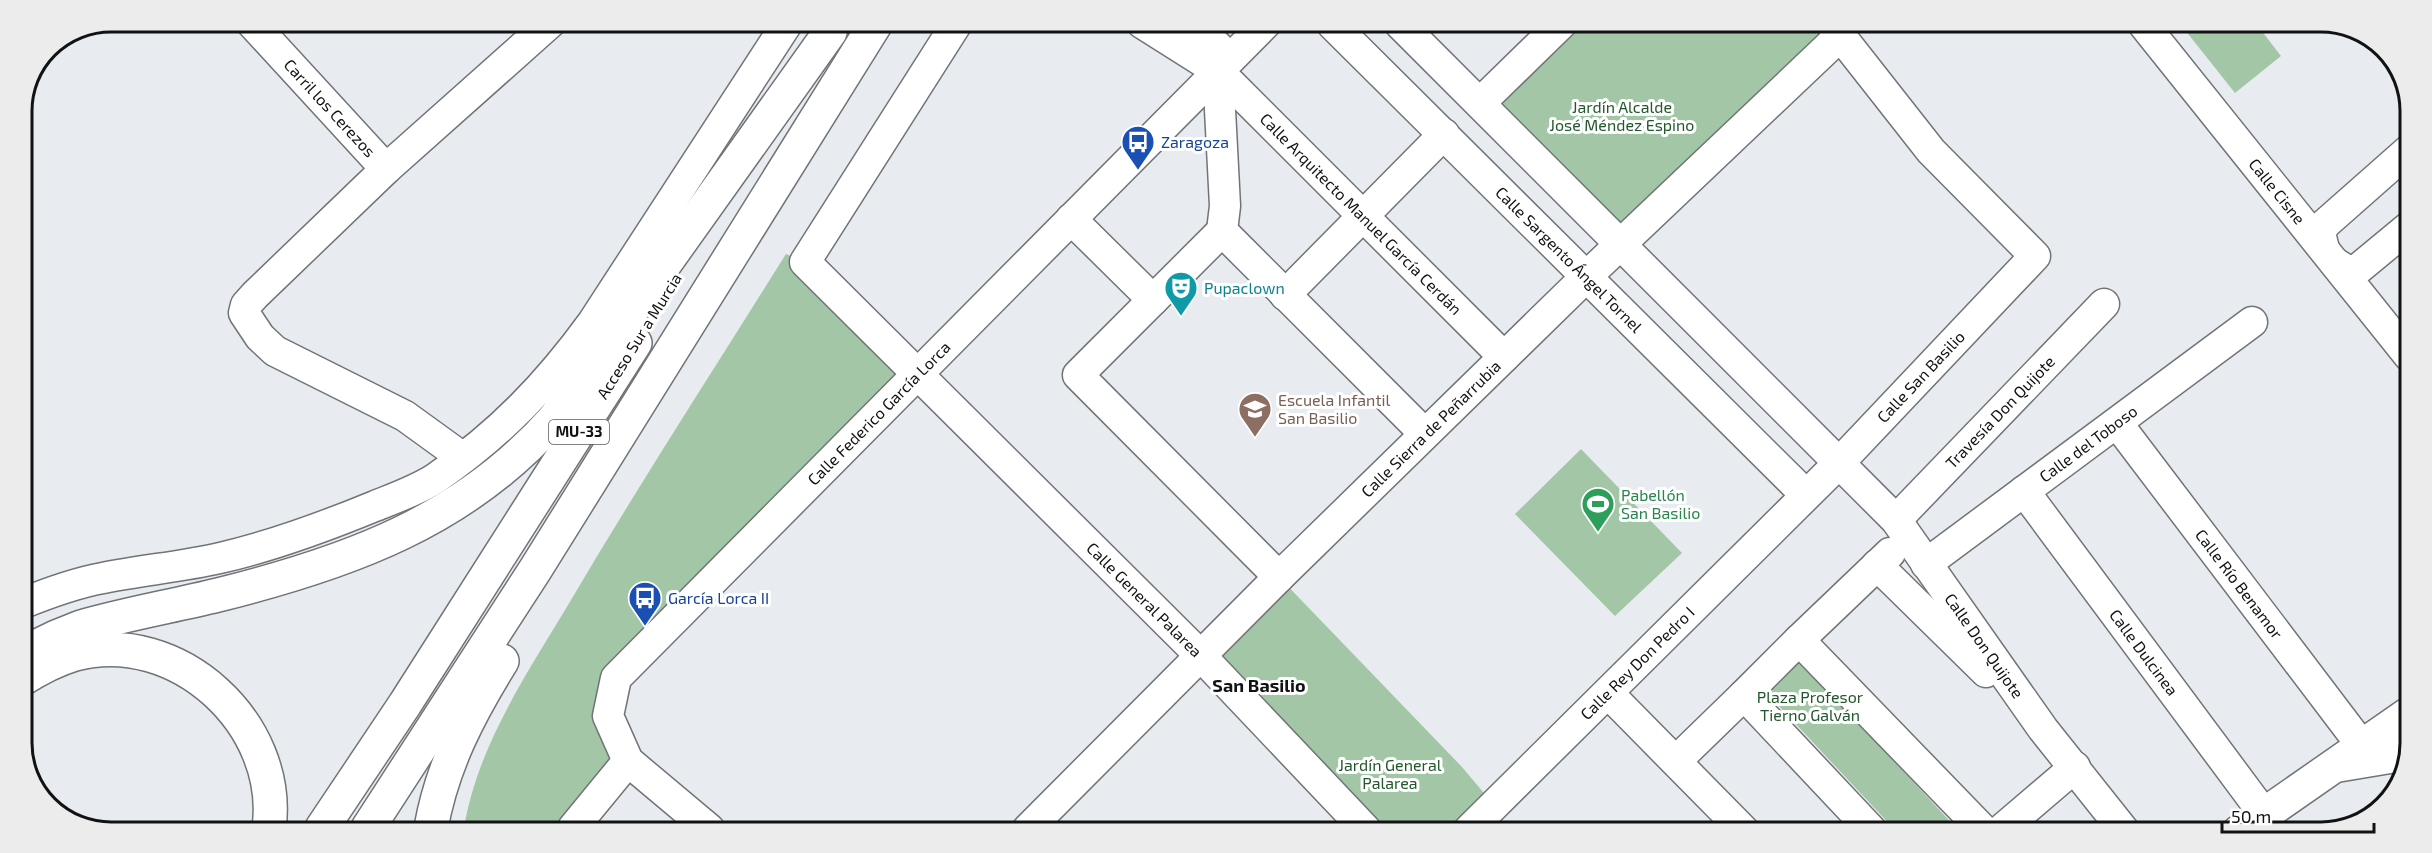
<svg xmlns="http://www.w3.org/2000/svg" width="2432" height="853" font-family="'Exo 2',sans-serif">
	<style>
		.green { fill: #a3c7a6 }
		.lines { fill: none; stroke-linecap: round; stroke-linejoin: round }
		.minor-casing { stroke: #717477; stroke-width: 33 }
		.major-casing { stroke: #717477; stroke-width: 36 }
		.highway-casing { stroke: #717477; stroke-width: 36 }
		.minor { stroke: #fff; stroke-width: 30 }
		.major { stroke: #fff; stroke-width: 33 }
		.highway { stroke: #fff; stroke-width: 33 }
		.labels { text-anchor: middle; stroke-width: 6; stroke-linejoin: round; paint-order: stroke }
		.shield { fill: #fff; stroke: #58595a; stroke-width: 1.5 }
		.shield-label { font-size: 15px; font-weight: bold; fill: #111213 }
		.park-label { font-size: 16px; fill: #22572c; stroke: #fff }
		.street-label { font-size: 16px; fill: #111213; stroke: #fff }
		.transit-label { font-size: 16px; fill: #164399; stroke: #fff; text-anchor: start }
		.culture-label { font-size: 16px; fill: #0d838f; stroke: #fff; text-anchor: start }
		.education-label { font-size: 16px; fill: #785e54; stroke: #fff; text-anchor: start }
		.leisure-label { font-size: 16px; fill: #27864d; stroke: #fff; text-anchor: start }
		.neighbourhood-label { font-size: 18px; font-weight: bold; fill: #111213; stroke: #fff }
		.rim { fill: none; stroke: #111213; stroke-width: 3 }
	</style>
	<rect width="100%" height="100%" fill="#e8ecf0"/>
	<g class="green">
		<path d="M1561 24 1832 25 1620 244 1480 103Z"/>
		<path d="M2181 25H2257L2281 56 2235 93Z"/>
		<path d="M786 254 805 262 919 374 616 677 628 761 573 828H464C478 744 528 672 571 600 640 483 714 369 786 254Z"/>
		<path d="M1581 449 1682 553 1615 616 1515 514Z"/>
		<path d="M1279 577 1462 767 1494 805 1469 830H1366L1201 656Z"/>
		<path d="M1796 656 1959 831H1896L1762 688Z"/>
	</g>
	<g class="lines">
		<g class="minor-casing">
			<g id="minor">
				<path id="s1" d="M250 21 386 169"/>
				<path id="s2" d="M957 23 805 262 1201 656 1366 830"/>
				<path id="s3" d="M1142 23 1218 71 1504 357"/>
				<path d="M1194 23 1230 59"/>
				<path id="s4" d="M1332 24 1806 495"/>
				<path id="s5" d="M1400 24 1896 520 2043 729 2125 832"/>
				<path id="s6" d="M2144 25 2409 356"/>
				<path d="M1218 71 1225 206 1222 231"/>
				<path d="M1480 103 1561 24"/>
				<path d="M1071 219 1153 300"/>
				<path d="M2324 249 2320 233 2325 224 2410 149"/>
				<path d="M2335 263 2348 271 2358 269 2410 226"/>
				<path d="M1285 295 1444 134"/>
				<path id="s7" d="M2117 423 2362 746"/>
				<path d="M463 458 405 416 275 351 260 337 244 313 246 305 255 295 386 169 551 22"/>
				<path id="s8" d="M2024 491 2264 814"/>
				<path id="s9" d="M1896 520 2104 304"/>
				<path id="s10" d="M1926 564 2252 322"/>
				<path d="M1877 565 1986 672"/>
				<path d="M1279 577 1078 375 1222 231 1425 434"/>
				<path d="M21 604C48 593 75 583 103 578 142 570 181 567 220 558 273 546 324 527 375 506 395 498 418 490 436 478 500 434 548 384 593 322L788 22"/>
				<path d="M1799 640 1890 553"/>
				<path d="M1608 693 1744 831"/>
				<path d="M1676 761 1744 695"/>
				<path d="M2336 767 2390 758 2407 747"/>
				<path d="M573 828 628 761"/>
				<path id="s11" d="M709 829 628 761 608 716 616 678 1266 23"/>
				<path id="s12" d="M1028 829 1279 577 1587 276 1841 35"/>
				<path id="s13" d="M1469 830 1839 463 2035 256 1931 151 1832 25"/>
				<path d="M1872 831 1744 695 1799 640 1984 831"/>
				<path d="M2000 831 2075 767"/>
			</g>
		</g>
		<g class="major-casing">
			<path id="major" d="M2239 832 2407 715"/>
		</g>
		<g class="highway-casing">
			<g id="highway">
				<path d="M21 654 56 637 81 627C126 614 173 606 218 595 347 563 465 521 555 418L830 32"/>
				<path d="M21 680C38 669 55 660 75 654 177 627 283 724 269 828"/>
				<path d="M322 828 405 704 635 343"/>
				<path d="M368 828 535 570 876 23"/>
				<path d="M431 828C442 766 469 714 502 661"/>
			</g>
		</g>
		<use href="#minor" class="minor"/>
		<use href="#major" class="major"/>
		<use href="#highway" class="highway"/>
	</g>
	<defs>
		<g id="bus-pin" transform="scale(1.725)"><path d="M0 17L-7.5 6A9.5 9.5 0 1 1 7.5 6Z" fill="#1a4fb4" stroke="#fff"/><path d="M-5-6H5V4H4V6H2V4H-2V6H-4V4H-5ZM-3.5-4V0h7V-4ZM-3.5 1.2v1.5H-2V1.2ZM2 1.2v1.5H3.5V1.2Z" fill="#fff"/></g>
		<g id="theatre-pin" transform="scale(1.725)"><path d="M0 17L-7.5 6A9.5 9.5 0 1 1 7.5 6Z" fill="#0f9aa8" stroke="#fff"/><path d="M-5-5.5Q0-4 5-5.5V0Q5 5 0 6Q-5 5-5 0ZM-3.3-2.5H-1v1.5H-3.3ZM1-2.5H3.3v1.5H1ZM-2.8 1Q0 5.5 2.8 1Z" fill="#fff"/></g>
		<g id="school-pin" transform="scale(1.725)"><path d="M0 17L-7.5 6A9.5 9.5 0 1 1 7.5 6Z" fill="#8d6e63" stroke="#fff"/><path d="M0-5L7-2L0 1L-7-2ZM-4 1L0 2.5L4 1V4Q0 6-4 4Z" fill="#fff"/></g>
		<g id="stadium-pin" transform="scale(1.725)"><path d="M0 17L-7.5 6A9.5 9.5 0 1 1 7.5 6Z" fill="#2e9e5b" stroke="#fff"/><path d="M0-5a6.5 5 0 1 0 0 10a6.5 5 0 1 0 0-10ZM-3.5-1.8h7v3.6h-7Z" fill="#fff"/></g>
	</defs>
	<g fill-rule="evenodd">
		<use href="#bus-pin" x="1138" y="142"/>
		<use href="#theatre-pin" x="1181" y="288"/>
		<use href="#school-pin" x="1255" y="409"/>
		<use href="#stadium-pin" x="1598" y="504"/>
		<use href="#bus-pin" x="645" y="598"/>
	</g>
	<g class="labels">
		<rect class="shield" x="549" y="420" width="60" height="24" rx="4.5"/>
		<g class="shield-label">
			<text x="579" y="437">MU-33</text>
		</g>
		<g class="park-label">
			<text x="1622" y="113">Jardín Alcalde<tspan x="1622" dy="18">José Méndez Espino</tspan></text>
			<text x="1810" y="703">Plaza Profesor<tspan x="1810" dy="18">Tierno Galván</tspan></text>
			<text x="1390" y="771">Jardín General<tspan x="1390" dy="18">Palarea</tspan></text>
		</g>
		<g class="street-label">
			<text dy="6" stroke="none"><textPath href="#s1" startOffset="118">Carril los Cerezos</textPath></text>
			<text dy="6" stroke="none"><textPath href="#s6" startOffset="213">Calle Cisne</textPath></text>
			<text dy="6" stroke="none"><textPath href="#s3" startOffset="292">Calle Arquitecto Manuel García Cerdán</textPath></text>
			<text dy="6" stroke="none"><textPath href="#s4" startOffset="334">Calle Sargento Ángel Tornel</textPath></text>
			<text transform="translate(639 336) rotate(-58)" y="6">Acceso Sur a Murcia</text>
			<text dy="6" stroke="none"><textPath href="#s13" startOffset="640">Calle San Basilio</textPath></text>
			<text dy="6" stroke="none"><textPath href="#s9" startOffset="150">Travesía Don Quijote</textPath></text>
			<text dy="6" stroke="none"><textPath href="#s11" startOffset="567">Calle Federico García Lorca</textPath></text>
			<text dy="6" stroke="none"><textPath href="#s12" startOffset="568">Calle Sierra de Peñarrubia</textPath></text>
			<text dy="6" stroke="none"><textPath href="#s10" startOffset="202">Calle del Toboso</textPath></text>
			<text dy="6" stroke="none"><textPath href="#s7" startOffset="202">Calle Río Benamor</textPath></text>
			<text dy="6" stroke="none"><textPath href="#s2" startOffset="762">Calle General Palarea</textPath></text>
			<text dy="6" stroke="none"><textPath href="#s5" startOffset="855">Calle Don Quijote</textPath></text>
			<text dy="6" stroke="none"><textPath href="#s8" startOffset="201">Calle Dulcinea</textPath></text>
			<text dy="6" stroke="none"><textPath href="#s13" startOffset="237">Calle Rey Don Pedro I</textPath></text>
		</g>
		<g class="transit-label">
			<text x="1161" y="148">Zaragoza</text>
			<text x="668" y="604">García Lorca II</text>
		</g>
		<g class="culture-label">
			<text x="1204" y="294">Pupaclown</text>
		</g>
		<g class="education-label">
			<text x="1278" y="406">Escuela Infantil<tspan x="1278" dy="18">San Basilio</tspan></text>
		</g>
		<g class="leisure-label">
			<text x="1621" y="501">Pabellón<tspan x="1621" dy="18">San Basilio</tspan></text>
		</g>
		<g class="neighbourhood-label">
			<text x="1259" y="692">San Basilio</text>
		</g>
	</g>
	<path d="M0 0H2432V853H0ZM111 32H2321A79 79 0 0 1 2400 111V743A79 79 0 0 1 2321 822H111A79 79 0 0 1 32 743V111A79 79 0 0 1 111 32Z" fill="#ececec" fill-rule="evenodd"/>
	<path class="rim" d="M111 32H2321A79 79 0 0 1 2400 111V743A79 79 0 0 1 2321 822H111A79 79 0 0 1 32 743V111A79 79 0 0 1 111 32Z"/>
	<path d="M2222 823v9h152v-9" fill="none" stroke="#111213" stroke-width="3"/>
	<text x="2231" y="823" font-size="18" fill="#111213" stroke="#ffffff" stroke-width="4.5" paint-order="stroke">50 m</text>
</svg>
